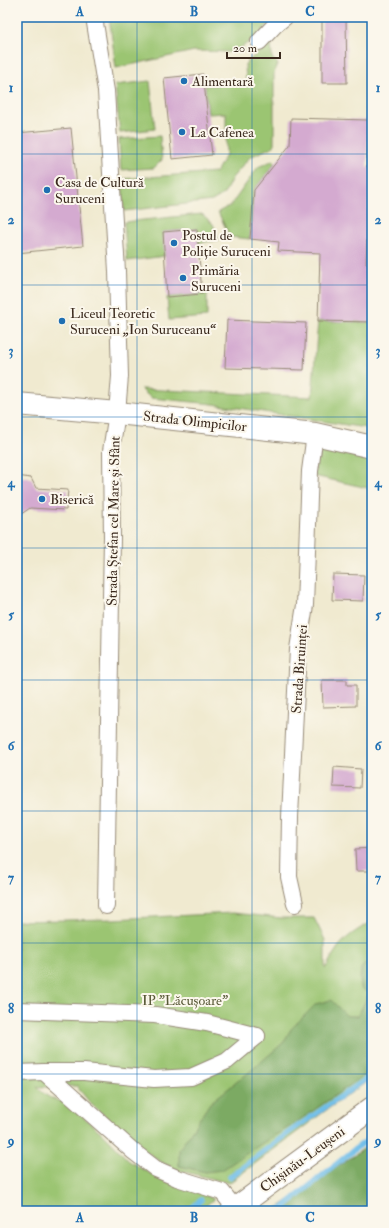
<svg xmlns="http://www.w3.org/2000/svg" width="389" height="1228" font-family="'IM FELL Double Pica',serif">
	<style>
		.green { fill: #9bc572; stroke: #6b7848 }
		.forest { fill: #7caa64; stroke: #5c6a41 }
		.lines { fill: none; stroke-linecap: round; stroke-linejoin: round }
		.stream { stroke: #6ebde9; stroke-width: 5.5 }
		.building { fill: #d4aad0 }
		.street-casing { stroke: #968a77; stroke-width: 18 }
		.secondary-casing { stroke: #968a77; stroke-width: 24 }
		.highway-casing { stroke: #968a77; stroke-width: 24 }
		.street { stroke: #fff; stroke-width: 16 }
		.secondary { stroke: #fff; stroke-width: 22 }
		.highway { stroke: #fff; stroke-width: 22 }
		.grid { fill: none; stroke: #1f6fb2; stroke-width: 1; stroke-opacity: 0.55 }
		.poi-dot { fill: #1f6fb2; stroke: #fbf7ec; stroke-width: 1.5 }
		.labels { text-anchor: middle; stroke-width: 4; stroke-linejoin: round; paint-order: stroke }
		.poi-label { font-size: 14px; fill: #3b2a1e; stroke: #fbf7ec; text-anchor: start }
		.street-label { font-size: 14px; fill: #3b2a1e; stroke: #fbf7ec }
		.park-label { font-size: 14px; fill: #585837; stroke: #fbf7ec }
		.neatline { fill: none; stroke: #1f6fb2; stroke-width: 1.5 }
		.grid-label { font-size: 13px; text-anchor: middle; font-weight: bold; fill: #1f6fb2 }
	</style>
	<rect width="100%" height="100%" fill="#fbf7ec"/>
	<filter id="ink" filterUnits="userSpaceOnUse"><feTurbulence type="fractalNoise" baseFrequency=".025" numOctaves="2"/><feDisplacementMap in="SourceGraphic" scale="8" xChannelSelector="R" yChannelSelector="G"/><feConvolveMatrix kernelMatrix="1 2 1 2 8 2 1 2 1" color-interpolation-filters="sRGB"/></filter>
	<filter id="wash" filterUnits="userSpaceOnUse"><feTurbulence type="fractalNoise" baseFrequency=".012" numOctaves="4" result="noise"/><feDisplacementMap in="SourceGraphic" scale="16" xChannelSelector="R" yChannelSelector="G"/><feGaussianBlur stdDeviation="0.9" result="paint"/><feColorMatrix in="noise" values="0 0 0 0 0 0 0 0 0 0 0 0 0 0 0 0 0 1.4 0 .05"/><feComposite in="paint" operator="in"/></filter>
	<g filter="url(#wash)">
		<rect width="100%" height="100%" fill="#f0ead0"/>
		<g class="green">
			<path d="M109 17H276L256 37 235 52 194 51 116 68Z"/>
			<path d="M271 41 272 58 278 64 274 73V146L250 157 232 178 224 194 212 201 124 211 122 179 216 172 226 155V113L208 114 205 86 246 82 245 64Z"/>
			<path d="M150 81 155 129 120 133 115 85Z"/>
			<path d="M160 136 162 160 154 168 121 170 119 139Z"/>
			<path d="M274 160V165L254 190 250 239 230 237 218 212 231 205 258 167Z"/>
			<path d="M202 214 213 224 219 240 198 243 197 229 163 232 165 256 127 261 124 222Z"/>
			<path d="M207 293V317L169 320 167 297Z"/>
			<path d="M318 321 372 322V429L213 404 151 398 141 389 312 397Z"/>
			<path d="M321 449 372 460V489L314 476 317 456Z"/>
			<path d="M233 913 281 918H314L325 940V969C329 963 331 957 335 952 343 938 358 929 372 922V1078L325 1111 229 1183 178 1170 161 1162 144 1150 91 1104 78 1088V1086L37 1087C44 1095 54 1102 65 1101L104 1135 129 1161 158 1178 198 1192 214 1199 199 1211H17V921L112 919Z"/>
		</g>
		<g class="forest">
			<path d="M372 957V1070L291 1126 270 1138 222 1170 205 1172 179 1166V1150L210 1103 248 1073 283 1043 291 1029 316 1004 331 1000 347 1016H358L369 993 361 988 360 979 361 968Z"/>
			<path d="M372 1143V1211H273Z"/>
		</g>
		<g class="lines">
			<g class="stream">
				<path d="M230 1177 288 1133 372 1075"/>
				<path d="M188 1211 201 1200"/>
				<path d="M279 1211 355 1149 372 1137"/>
			</g>
		</g>
		<g id="blocks">
			<g class="building">
				<path d="M322 17H346L347 83H322Z"/>
				<path d="M203 74 212 155 172 159 164 78Z"/>
				<path d="M291 118 368 120 367 167H372V179L371 191H369L366 264H372V322L318 321 320 253 278 251 279 242 250 239 254 190 290 145Z"/>
				<path d="M71 128 83 246 17 253V133Z"/>
				<path d="M197 229 202 294 167 297 163 232Z"/>
				<path d="M227 320 306 323 304 370 225 368Z"/>
				<path d="M17 476 31 478 36 488 68 490 66 510 30 508 17 517Z"/>
				<path d="M333 574 364 575 363 601 332 600Z"/>
				<path d="M322 680H347V685H356V706L323 707Z"/>
				<path d="M334 767 361 769 360 788 333 787Z"/>
				<path d="M372 848V871H356L355 849Z"/>
			</g>
		</g>
	</g>
	<g filter="url(#ink)">
		<use href="#blocks" fill-opacity="0" stroke="#968a77" stroke-width="1"/>
		<g class="lines">
			<g class="street-casing">
				<g id="street">
					<path d="M94 17 106 91 117 271 120 376 117 413 111 451 112 537 106 906"/>
					<path d="M259 42 275 25 285 17"/>
					<path d="M295 904 289 877 290 817 298 649 305 605 310 471 315 434"/>
					<path d="M17 1010 155 1015 207 1023 257 1036"/>
					<path d="M44 1072 134 1152 156 1169 177 1178 222 1192 235 1208"/>
					<path d="M17 1073 44 1072H84L154 1079 191 1077 227 1061 257 1036"/>
				</g>
			</g>
			<g class="secondary-casing">
				<path id="secondary" d="M17 404 117 413 315 434 372 447"/>
			</g>
			<g class="highway-casing">
				<path id="highway" d="M232 1211 372 1108"/>
			</g>
			<use href="#street" class="street"/>
			<use href="#secondary" class="secondary"/>
			<use href="#highway" class="highway"/>
		</g>
	</g>
	<path class="grid" d="M137 17V1211M252 17V1211M17 154H372M17 285H372M17 417H372M17 548H372M17 680H372M17 811H372M17 943H372M17 1074H372"/>
	<g class="poi-dot">
		<circle cx="184" cy="81" r="4"/>
		<circle cx="182" cy="132" r="4"/>
		<circle cx="47" cy="190" r="4"/>
		<circle cx="174" cy="243" r="4"/>
		<circle cx="183" cy="278" r="4"/>
		<circle cx="62" cy="321" r="4"/>
		<circle cx="42" cy="499" r="4"/>
	</g>
	<g class="labels">
		<g class="poi-label">
			<text x="192" y="86">Alimentară</text>
			<text x="190" y="137">La Cafenea</text>
			<text x="55" y="187">Casa de Cultură<tspan x="55" dy="16">Suruceni</tspan></text>
			<text x="182" y="240">Postul de<tspan x="182" dy="16">Poliție Suruceni</tspan></text>
			<text x="191" y="275">Primăria<tspan x="191" dy="16">Suruceni</tspan></text>
			<text x="70" y="318">Liceul Teoretic<tspan x="70" dy="16">Suruceni „Ion Suruceanu“</tspan></text>
			<text x="50" y="504">Biserică</text>
		</g>
		<g class="street-label">
			<text transform="translate(195 421) rotate(6)" y="5">Strada Olimpicilor</text>
			<text transform="translate(113 521) rotate(-89)" y="5">Strada Ștefan cel Mare și Sfânt</text>
			<text transform="translate(299 669) rotate(-86)" y="5">Strada Biruinței</text>
			<text transform="translate(302 1159) rotate(-36)" y="5">Chișinău-Leușeni</text>
		</g>
		<g class="park-label">
			<text x="185" y="1005">IP "Lăcușoare"</text>
		</g>
	</g>
	<rect width="389" height="1228" fill="none" stroke="#fbf7ec" stroke-width="44"/>
	<path d="M227 52v6h53v-6" fill="none" stroke="#3b2a1e" stroke-width="2"/>
	<text x="233" y="52" font-size="12" fill="#3b2a1e" stroke="#fbf7ec" stroke-width="3" paint-order="stroke">20 m</text>
	<rect x="22" y="22" width="345" height="1184" class="neatline"/>
	<g class="grid-label">
		<text x="80" y="16">A</text>
		<text x="194" y="16">B</text>
		<text x="310" y="16">C</text>
		<text x="11" y="92">1</text>
		<text x="378" y="92">1</text>
		<text x="11" y="224">2</text>
		<text x="378" y="224">2</text>
		<text x="11" y="355">3</text>
		<text x="378" y="355">3</text>
		<text x="11" y="487">4</text>
		<text x="378" y="487">4</text>
		<text x="11" y="619">5</text>
		<text x="378" y="619">5</text>
		<text x="11" y="750">6</text>
		<text x="378" y="750">6</text>
		<text x="11" y="882">7</text>
		<text x="378" y="882">7</text>
		<text x="11" y="1013">8</text>
		<text x="378" y="1013">8</text>
		<text x="11" y="1145">9</text>
		<text x="378" y="1145">9</text>
		<text x="80" y="1222">A</text>
		<text x="194" y="1222">B</text>
		<text x="310" y="1222">C</text>
	</g>
</svg>
